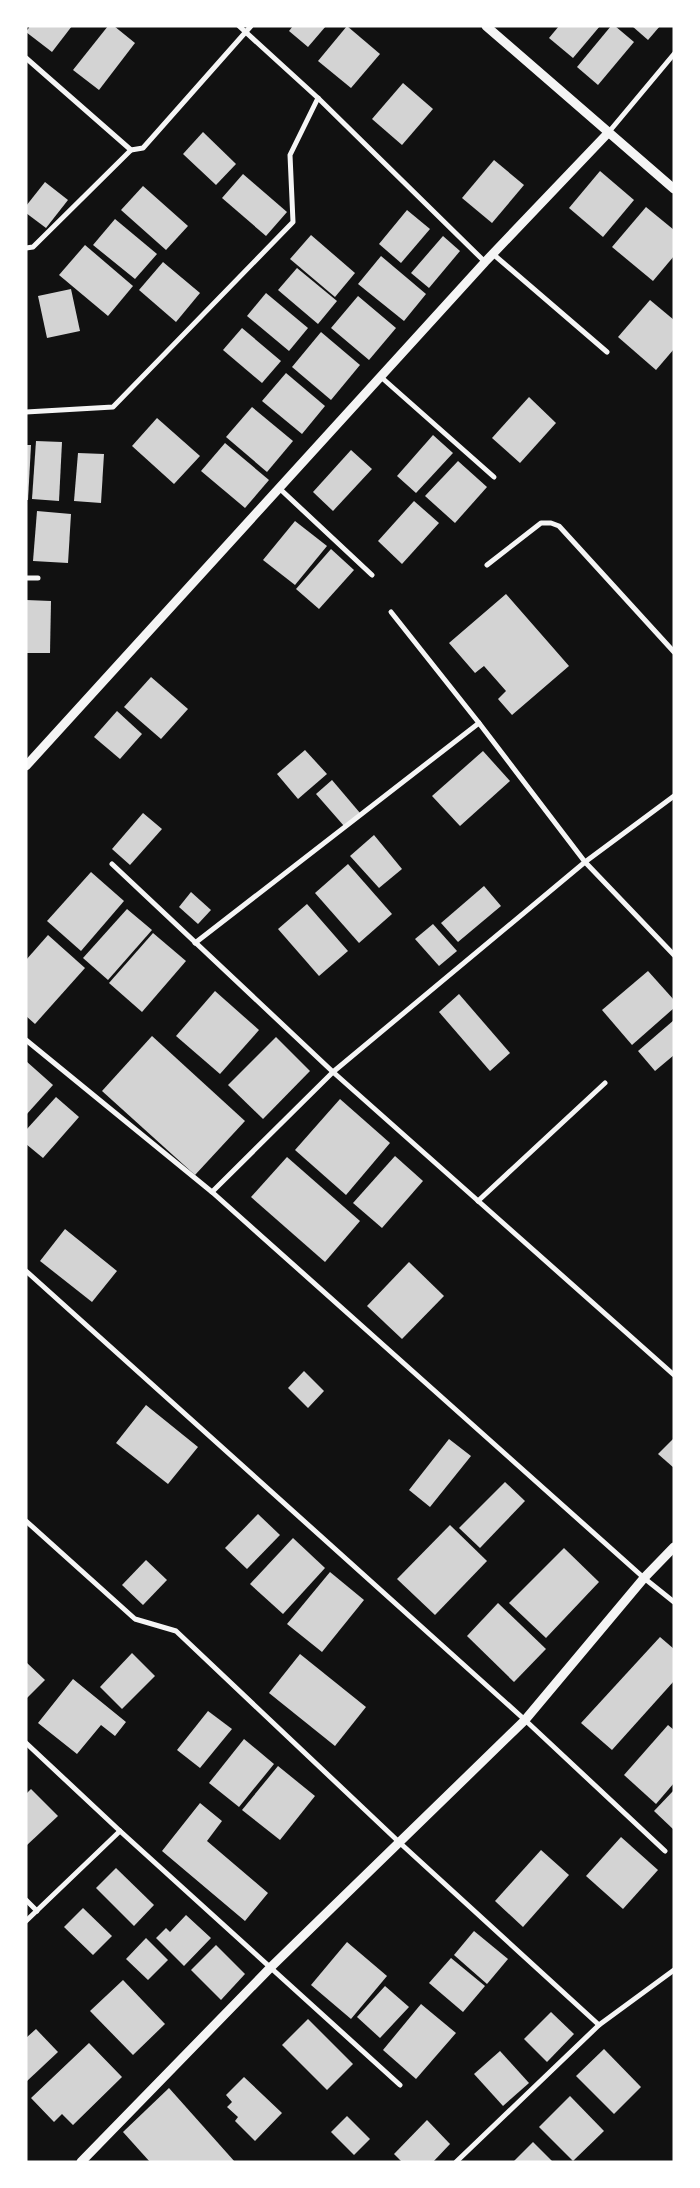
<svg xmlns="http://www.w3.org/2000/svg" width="700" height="2188" font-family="Rubik,sans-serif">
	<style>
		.building { fill: #d3d3d3 }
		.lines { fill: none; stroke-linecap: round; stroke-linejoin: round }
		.minor { stroke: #f5f5f5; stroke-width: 5 }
		.tertiary { stroke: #f5f5f5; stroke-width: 9 }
	</style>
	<rect width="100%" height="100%" fill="#111"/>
	<g class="building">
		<path d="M30 26H72L52 52 26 32Z"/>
		<path d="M108 26H114L135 43 99 90 73 70Z"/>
		<path d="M293 26H326L308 47 289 31Z"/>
		<path d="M347 26 380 54 351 88 318 61Z"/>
		<path d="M559 26H600L573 58 549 38Z"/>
		<path d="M611 26H615L634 42 598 85 577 67Z"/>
		<path d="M632 26H660L648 40Z"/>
		<path d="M403 83 433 109 402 145 372 119Z"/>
		<path d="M203 132 236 164 216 185 183 154Z"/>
		<path d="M494 160 524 185 492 223 462 198Z"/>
		<path d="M600 171 634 200 603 237 569 208Z"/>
		<path d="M243 174 287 212 266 236 222 198Z"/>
		<path d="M45 182 68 200 46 228 26 213V206Z"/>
		<path d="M143 186 188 226 166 250 121 210Z"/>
		<path d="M646 207 674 230V256L653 281 612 247Z"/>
		<path d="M407 210 430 229 401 263 379 244Z"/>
		<path d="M115 219 157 254 135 279 93 245Z"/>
		<path d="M311 235 355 273 335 297 290 259Z"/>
		<path d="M443 236 460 251 429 288 411 273Z"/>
		<path d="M85 245 133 286 108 316 59 275Z"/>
		<path d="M381 256 426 294 404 321 358 284Z"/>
		<path d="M163 262 200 293 176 322 139 290Z"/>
		<path d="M297 268 337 301 318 324 278 290Z"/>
		<path d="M71 289 80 331 47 338 38 296Z"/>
		<path d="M266 293 308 328 289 351 247 316Z"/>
		<path d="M358 296 396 328 369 360 331 328Z"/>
		<path d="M650 300 674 320V349L656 370 618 337Z"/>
		<path d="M242 328 281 361 262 383 223 350Z"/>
		<path d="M321 332 360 365 331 400 292 367Z"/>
		<path d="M286 373 325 406 302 434 262 401Z"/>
		<path d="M529 397 556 423 520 463 492 438Z"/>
		<path d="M252 407 293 441 267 472 226 437Z"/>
		<path d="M157 418 200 456 174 484 132 446Z"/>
		<path d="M433 435 453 453 416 493 397 476Z"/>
		<path d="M36 441 62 442 59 501 32 499Z"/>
		<path d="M225 443 269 480 245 508 201 471Z"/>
		<path d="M26 445H31L28 500H26Z"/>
		<path d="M351 450 372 469 333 511 313 492Z"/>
		<path d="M78 453 104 454 101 503 74 501Z"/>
		<path d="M458 461 487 487 455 523 425 496Z"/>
		<path d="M414 501 439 523 402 564 378 541Z"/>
		<path d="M37 511 71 514 68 563 33 561Z"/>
		<path d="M295 521 327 546 295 585 263 560Z"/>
		<path d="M331 549 354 570 319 609 296 589Z"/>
		<path d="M506 594 569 666 512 715 498 699 506 691 484 666 475 673 449 643Z"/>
		<path d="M26 600 51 601 50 653H26Z"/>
		<path d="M151 677 188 709 161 739 124 707Z"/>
		<path d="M117 711 142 734 120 759 94 737Z"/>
		<path d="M305 750 327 774 298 799 277 774Z"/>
		<path d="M483 751 510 781 460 826 432 796Z"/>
		<path d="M332 780 360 813 344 826 316 794Z"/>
		<path d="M143 813 162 829 130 865 112 849Z"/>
		<path d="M374 835 402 869 379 888 350 856Z"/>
		<path d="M348 864 392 914 359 943 315 893Z"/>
		<path d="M91 872 124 901 81 951 47 921Z"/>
		<path d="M484 886 501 906 458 942 441 923Z"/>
		<path d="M191 892 211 910 198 924 179 907Z"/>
		<path d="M307 904 348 951 319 976 278 929Z"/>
		<path d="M127 909 152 930 108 980 83 958Z"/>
		<path d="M433 924 457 951 439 966 415 939Z"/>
		<path d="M153 933 186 961 142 1012 109 983Z"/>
		<path d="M48 935 85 968 35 1024 26 1016V960Z"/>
		<path d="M648 971 674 1000V1008L632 1045 602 1010Z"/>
		<path d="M215 991 259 1030 220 1074 176 1036Z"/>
		<path d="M459 994 510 1053 490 1071 439 1012Z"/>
		<path d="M674 1020V1055L655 1071 638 1051Z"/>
		<path d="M152 1036 245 1121 195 1175 102 1091Z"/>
		<path d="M276 1037 310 1071 263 1119 228 1085Z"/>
		<path d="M26 1061 53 1085 26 1115Z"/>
		<path d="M56 1097 79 1117 43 1158 26 1144V1130Z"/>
		<path d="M340 1099 390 1143 346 1195 295 1150Z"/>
		<path d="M395 1156 423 1181 382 1228 353 1203Z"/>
		<path d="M287 1157 360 1221 325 1262 251 1197Z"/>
		<path d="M65 1229 117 1271 92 1302 40 1261Z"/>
		<path d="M409 1262 444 1296 402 1339 367 1306Z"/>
		<path d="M304 1371 324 1391 308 1408 288 1388Z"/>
		<path d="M146 1405 198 1447 168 1484 116 1443Z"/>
		<path d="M674 1438V1468L658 1454Z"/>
		<path d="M449 1439 471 1456 430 1507 409 1490Z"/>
		<path d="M505 1482 525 1501 480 1548 459 1528Z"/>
		<path d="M258 1514 280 1535 247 1569 225 1548Z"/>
		<path d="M450 1525 487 1561 435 1615 397 1579Z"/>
		<path d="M293 1538 325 1568 283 1614 250 1584Z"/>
		<path d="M564 1548 599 1582 546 1638 509 1603Z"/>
		<path d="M146 1560 167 1580 143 1605 122 1585Z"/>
		<path d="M330 1572 364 1600 322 1652 287 1624Z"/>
		<path d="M498 1603 546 1649 514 1682 467 1636Z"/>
		<path d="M660 1637 674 1649V1681L612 1750 581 1723Z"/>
		<path d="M132 1653 155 1676 122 1709 100 1687Z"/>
		<path d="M300 1654 366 1707 335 1746 269 1693Z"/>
		<path d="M26 1662 45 1680 26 1699Z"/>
		<path d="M73 1679 126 1722 115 1736 101 1725 77 1754 38 1723Z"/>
		<path d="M208 1711 232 1729 200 1768 177 1750Z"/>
		<path d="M668 1725 674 1730V1783L656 1804 624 1775Z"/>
		<path d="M244 1739 274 1764 239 1807 209 1783Z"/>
		<path d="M278 1766 315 1796 280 1840 242 1810Z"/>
		<path d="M31 1789 58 1816 26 1846V1794Z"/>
		<path d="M674 1790V1830L654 1811Z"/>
		<path d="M200 1803 222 1821 207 1841 268 1893 245 1921 162 1851Z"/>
		<path d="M621 1837 658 1870 623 1909 586 1876Z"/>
		<path d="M541 1850 569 1875 523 1927 495 1901Z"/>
		<path d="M116 1868 154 1905 134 1926 96 1888Z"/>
		<path d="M83 1908 112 1936 93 1955 64 1927Z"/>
		<path d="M186 1915 211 1938 184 1966 156 1938 166 1928 170 1932Z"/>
		<path d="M474 1931 508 1959 487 1984 454 1955Z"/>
		<path d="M146 1938 168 1960 148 1980 126 1959Z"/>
		<path d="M347 1942 387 1976 351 2019 311 1985Z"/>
		<path d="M216 1945 245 1974 221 2000 191 1970Z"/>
		<path d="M451 1958 485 1986 463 2012 429 1983Z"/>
		<path d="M123 1980 165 2024 133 2055 90 2011Z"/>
		<path d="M385 1986 409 2007 380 2038 357 2017Z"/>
		<path d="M421 2004 456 2033 416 2079 383 2050Z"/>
		<path d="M551 2012 574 2034 547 2062 524 2039Z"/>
		<path d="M308 2019 353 2064 327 2090 282 2045Z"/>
		<path d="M36 2029 58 2052 26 2082V2038Z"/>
		<path d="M89 2043 122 2077 73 2125 62 2114 54 2122 31 2098Z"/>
		<path d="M604 2049 641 2087 614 2114 576 2076Z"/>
		<path d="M500 2051 529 2083 503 2106 474 2074Z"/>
		<path d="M244 2077 282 2113 255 2141 235 2121 238 2117 227 2107 232 2102 226 2095Z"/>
		<path d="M169 2088 235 2162H150L123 2132Z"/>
		<path d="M570 2096 604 2131 573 2161 539 2127Z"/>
		<path d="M347 2116 370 2139 354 2155 331 2132Z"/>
		<path d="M427 2120 450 2144 433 2162H402L394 2154Z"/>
		<path d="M533 2142 553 2162H513Z"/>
	</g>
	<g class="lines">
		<g class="minor">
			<path d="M239 26 318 98 485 262"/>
			<path d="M26 58 131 150"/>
			<path d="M608 133 674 54"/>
			<path d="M26 248 33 247 131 150 143 148 251 26"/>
			<path d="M493 254 607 352"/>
			<path d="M381 377 494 477"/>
			<path d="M26 412 113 407 293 222 290 155 318 98"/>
			<path d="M279 488 372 575"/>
			<path d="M487 565 541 523H551L559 526 674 652"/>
			<path d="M26 578H38"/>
			<path d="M391 612 479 723"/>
			<path d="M112 864 333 1072 674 1375"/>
			<path d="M195 943 479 723 585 862 674 955"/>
			<path d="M26 1040 212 1192 333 1072 585 862 674 796"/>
			<path d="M212 1192 644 1578 674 1602"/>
			<path d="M478 1201 605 1083"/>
			<path d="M26 1271 525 1720 665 1851"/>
			<path d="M26 1521 135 1619 176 1631 400 1843 599 2025 674 1970"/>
			<path d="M26 1743 120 1831 400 2085"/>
			<path d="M26 1900 37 1911"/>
			<path d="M26 1921 120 1831"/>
			<path d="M456 2162 599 2025"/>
		</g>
		<g class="tertiary">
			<path d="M486 26 674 189"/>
			<path d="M26 766 485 262 608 133"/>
			<path d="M81 2162 271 1967 525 1720 644 1578 674 1547"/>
		</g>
	</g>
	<rect width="700" height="2188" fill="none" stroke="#ffffff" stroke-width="55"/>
</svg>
